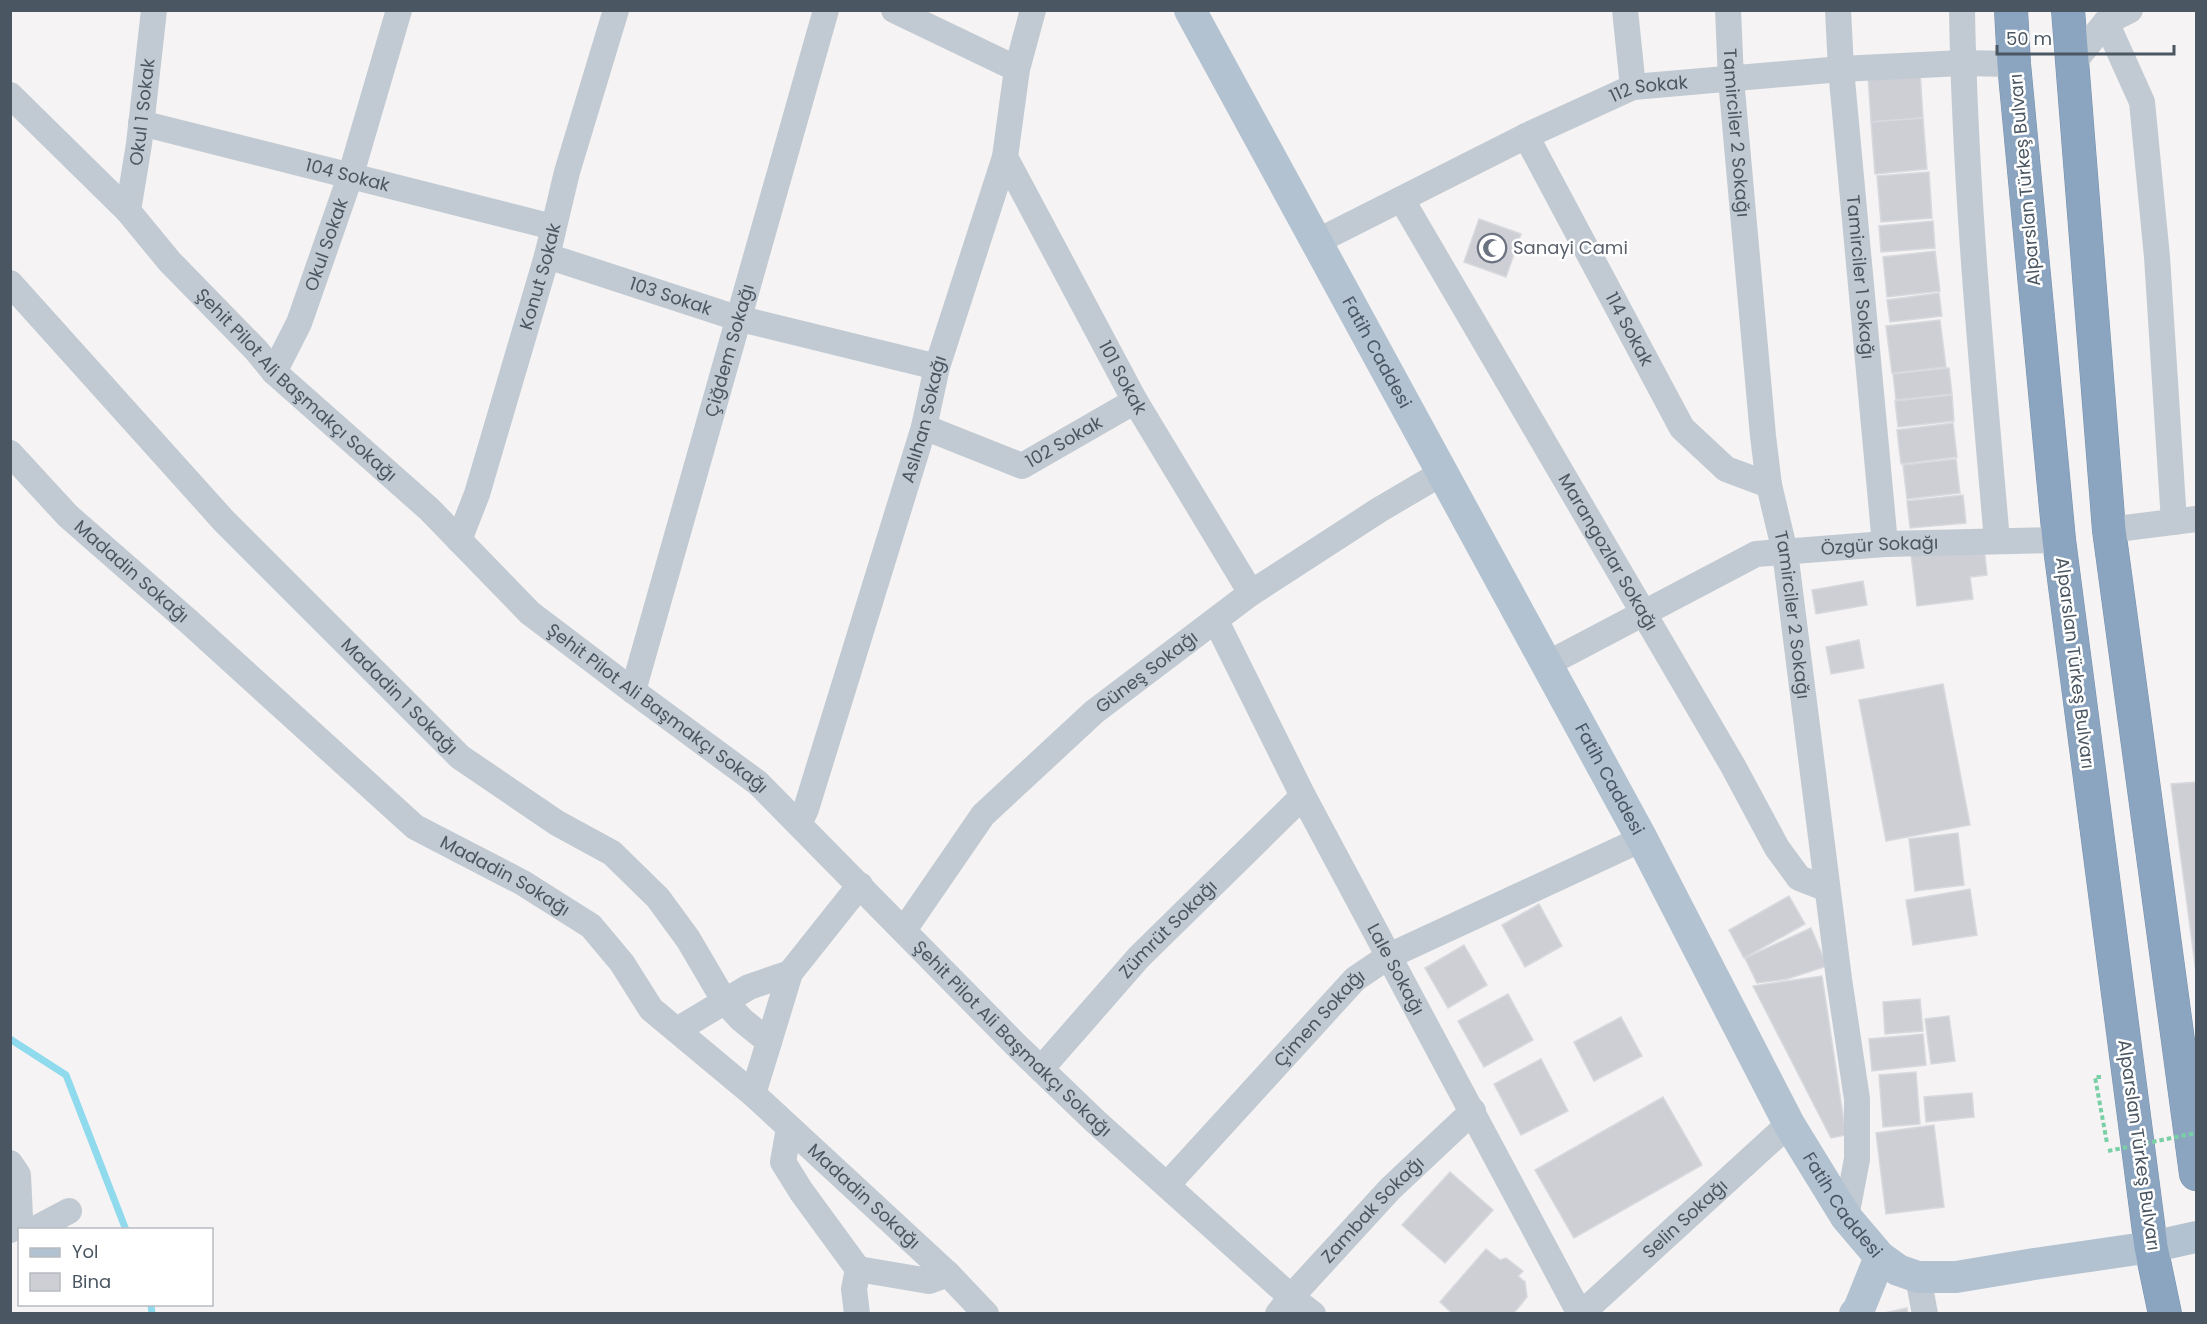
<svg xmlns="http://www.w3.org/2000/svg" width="2207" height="1324" font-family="Poppins,sans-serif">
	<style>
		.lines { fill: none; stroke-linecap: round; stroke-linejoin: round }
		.stream { stroke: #90daee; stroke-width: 7 }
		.building { fill: #cdcfd5; stroke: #d7d9de; stroke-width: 1.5 }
		.highway-casing { stroke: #7690ad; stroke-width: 34 }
		.path { stroke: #7ad0a6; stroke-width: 4; stroke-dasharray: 4.5 3; stroke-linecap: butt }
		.minor { stroke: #c1cad2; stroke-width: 26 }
		.major { stroke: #b3c2d1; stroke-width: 32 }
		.highway { stroke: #8ba5c1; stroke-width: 33 }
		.path-bridge { stroke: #7ad0a6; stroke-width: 4; stroke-dasharray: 4.5 3; stroke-linecap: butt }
		.labels { text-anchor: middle; stroke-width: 5; stroke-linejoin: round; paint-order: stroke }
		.street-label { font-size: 18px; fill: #4a5661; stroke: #fff }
		.worship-label { font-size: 18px; fill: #5b616d; stroke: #fff; text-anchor: start }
	</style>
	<rect width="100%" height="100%" fill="#f5f3f3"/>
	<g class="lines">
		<g class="stream">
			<path d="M10 1039 66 1075 126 1230"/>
			<path d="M151 1304 152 1314"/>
		</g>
	</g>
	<g class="building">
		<path d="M1920 71 1923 118 1871 122 1868 75Z"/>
		<path d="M1923 118 1927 169 1875 174 1871 122Z"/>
		<path d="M1929 172 1932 218 1881 222 1877 176Z"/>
		<path d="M1479 219 1521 234 1506 277 1464 262Z"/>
		<path d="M1933 221 1935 248 1881 252 1879 226Z"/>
		<path d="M1935 251 1940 291 1887 297 1883 257Z"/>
		<path d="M1939 293 1942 316 1890 322 1887 300Z"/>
		<path d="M1940 320 1946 367 1892 373 1886 326Z"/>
		<path d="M1949 368 1952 394 1896 400 1893 374Z"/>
		<path d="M1952 395 1954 421 1898 427 1895 401Z"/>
		<path d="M1953 423 1957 457 1901 464 1897 430Z"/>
		<path d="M1956 459 1960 493 1907 499 1903 465Z"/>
		<path d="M1963 495 1966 523 1910 528 1907 501Z"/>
		<path d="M1984 546 1987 575 1970 577 1973 599 1917 606 1911 554Z"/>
		<path d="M1863 581 1867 605 1816 614 1812 590Z"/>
		<path d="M1859 640 1864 668 1831 674 1826 647Z"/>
		<path d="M1943 684 1970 825 1886 841 1859 700Z"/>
		<path d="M2196 782V972L2171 784Z"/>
		<path d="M1958 833 1964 885 1915 891 1909 839Z"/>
		<path d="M1970 889 1977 935 1913 945 1906 900Z"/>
		<path d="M1789 896 1805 924 1744 958 1729 930Z"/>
		<path d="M1539 904 1562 946 1525 967 1502 925Z"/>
		<path d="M1811 928 1827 966 1787 979 1757 983 1745 958Z"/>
		<path d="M1464 945 1487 985 1448 1008 1425 968Z"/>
		<path d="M1822 976 1846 1135 1831 1138 1753 986Z"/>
		<path d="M1508 994 1533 1040 1484 1067 1458 1021Z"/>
		<path d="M1920 999 1923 1031 1885 1034 1883 1002Z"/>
		<path d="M1949 1016 1955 1061 1931 1064 1925 1019Z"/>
		<path d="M1621 1017 1642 1056 1594 1081 1574 1042Z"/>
		<path d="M1923 1034 1926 1065 1872 1071 1869 1039Z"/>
		<path d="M1541 1059 1568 1111 1521 1135 1494 1084Z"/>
		<path d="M1916 1072 1920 1124 1883 1127 1879 1075Z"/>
		<path d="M1972 1093 1974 1117 1926 1122 1924 1097Z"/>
		<path d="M1663 1097 1702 1165 1574 1238 1535 1170Z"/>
		<path d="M1934 1125 1944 1207 1886 1214 1876 1133Z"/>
		<path d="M1450 1172 1493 1210 1445 1263 1402 1225Z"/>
		<path d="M1486 1249 1500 1260 1506 1258 1523 1271 1518 1276 1525 1282 1527 1297 1513 1314H1453L1440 1302Z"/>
		<path d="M1907 1308 1908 1314H1884V1313Z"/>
	</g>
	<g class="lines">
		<g class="highway-casing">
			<g id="highway">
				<path d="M2011 10 2014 64 2059 540 2151 1247 2165 1314"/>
				<path d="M2068 10 2109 530 2196 1174"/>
			</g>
		</g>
		<path class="path" d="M2101 1077H2095L2107 1143"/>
		<g class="minor">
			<path d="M894 10 1017 69"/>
			<path d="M1625 10 1633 87"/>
			<path id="s1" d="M1728 10 1731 79 1763 436 1769 485 1785 552 1839 979 1857 1099V1159L1846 1217"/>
			<path id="s2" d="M1838 10 1841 69 1885 544"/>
			<path d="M1962 10C1965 188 1982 365 1997 541"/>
			<path d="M2106 22 2142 102 2157 257 2174 522"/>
			<path d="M2073 63 2106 22 2130 10"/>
			<path id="s3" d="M10 95 128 211 170 262 256 350 274 372 429 509 530 613 633 691 758 783 1019 1048 1095 1121 1291 1297 1313 1314"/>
			<path id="s4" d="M141 123 553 227"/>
			<path id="s5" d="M1526 136 1682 428 1726 469 1769 485"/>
			<path id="s6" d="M1005 157 1135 401 1251 593"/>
			<path id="s7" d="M1402 200 1733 766 1777 848 1799 878 1827 889"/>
			<path id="s8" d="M128 211 139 144 154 10"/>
			<path id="s9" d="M1316 242 1526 136 1633 87 1841 69 1962 63 2014 64"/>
			<path id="s10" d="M547 256 737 318 937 367"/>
			<path id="s11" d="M10 283 224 521 460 757 557 823 612 853 658 898 688 939 725 1002 742 1020 769 1042 753 1094"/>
			<path id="s12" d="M274 372 299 323 351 174 399 10"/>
			<path id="s13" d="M924 427 1022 466 1135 401"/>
			<path id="s14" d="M10 453 68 516 187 620 415 827 523 883 591 926 622 963 651 1009 753 1094 948 1274 986 1314"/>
			<path d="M2109 530 2196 519"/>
			<path id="s15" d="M459 540 477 494 547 256 567 172 616 10"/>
			<path id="s16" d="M1216 621 1303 796 1580 1314"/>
			<path id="s17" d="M1547 664 1756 554 1885 544 2059 540"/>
			<path id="s18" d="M633 691 826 10"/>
			<path id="s19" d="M799 824 806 809 924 427 937 367 1005 157 1017 69 1033 10"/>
			<path id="s20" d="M904 930 983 815 1094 712 1251 593 1379 510 1442 473"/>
			<path d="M677 1030 749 987 790 973"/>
			<path d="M769 1042 790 973 860 885"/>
			<path id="s21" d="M1041 1069 1139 957 1303 796"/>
			<path d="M789 1128 783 1162 801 1191 858 1269 854 1289 857 1314"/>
			<path d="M10 1163 18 1175 20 1217 10 1230"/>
			<path id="s22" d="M1167 1185 1355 979 1389 956 1642 839"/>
			<path d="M33 1230 69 1211"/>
			<path d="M858 1269 929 1281 948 1274"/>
			<path d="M1918 1277 1925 1314"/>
			<path id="s23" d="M1278 1314 1291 1297 1390 1189 1473 1111"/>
			<path id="s24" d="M1581 1314 1789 1124"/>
		</g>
		<g class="major">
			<path id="s25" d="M1190 10 1642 839 1789 1124 1846 1217 1880 1257 1898 1270 1918 1277H1956L2034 1264 2151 1247 2196 1237"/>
			<path d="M1855 1314 1859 1309 1880 1257"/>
		</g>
		<use href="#highway" class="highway"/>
		<path class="path-bridge" d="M2108 1151 2196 1133"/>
	</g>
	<defs>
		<g id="mosque-ring" transform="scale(1.5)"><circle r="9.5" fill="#fff" stroke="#6b7280" stroke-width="1.5"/><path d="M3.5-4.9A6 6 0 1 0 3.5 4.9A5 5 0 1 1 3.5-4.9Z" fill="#6b7280"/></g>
	</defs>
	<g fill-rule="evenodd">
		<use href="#mosque-ring" x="1492" y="248"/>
	</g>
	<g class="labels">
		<g class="street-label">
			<text dy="6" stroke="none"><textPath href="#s9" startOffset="368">112 Sokak</textPath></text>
			<text dy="6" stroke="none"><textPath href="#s8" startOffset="100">Okul 1 Sokak</textPath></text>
			<text dy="6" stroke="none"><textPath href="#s1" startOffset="123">Tamirciler 2 Sokağı</textPath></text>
			<text dy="6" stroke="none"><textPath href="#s4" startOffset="213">104 Sokak</textPath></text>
			<text transform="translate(2025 180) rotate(-95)" y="6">Alparslan Türkeş Bulvarı</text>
			<text dy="6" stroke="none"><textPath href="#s12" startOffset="138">Okul Sokak</textPath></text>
			<text dy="6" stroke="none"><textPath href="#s15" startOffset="276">Konut Sokak</textPath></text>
			<text dy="6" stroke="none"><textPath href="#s2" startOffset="268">Tamirciler 1 Sokağı</textPath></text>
			<text dy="6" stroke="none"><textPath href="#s10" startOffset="130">103 Sokak</textPath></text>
			<text dy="6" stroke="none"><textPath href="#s5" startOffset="219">114 Sokak</textPath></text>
			<text dy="6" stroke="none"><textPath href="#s18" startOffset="354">Çiğdem Sokağı</textPath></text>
			<text dy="6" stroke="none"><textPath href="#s25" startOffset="390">Fatih Caddesi</textPath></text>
			<text dy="6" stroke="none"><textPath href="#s6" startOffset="250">101 Sokak</textPath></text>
			<text dy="6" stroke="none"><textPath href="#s3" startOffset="408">Şehit Pilot Ali Başmakçı Sokağı</textPath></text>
			<text dy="6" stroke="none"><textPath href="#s19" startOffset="424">Aslıhan Sokağı</textPath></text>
			<text dy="6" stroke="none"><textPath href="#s13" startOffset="154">102 Sokak</textPath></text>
			<text dy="6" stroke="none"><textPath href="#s17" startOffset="360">Özgür Sokağı</textPath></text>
			<text dy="6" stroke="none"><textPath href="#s7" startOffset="408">Marangozlar Sokağı</textPath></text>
			<text dy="6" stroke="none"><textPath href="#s14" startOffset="170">Madadin Sokağı</textPath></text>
			<text dy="6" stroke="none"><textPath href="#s1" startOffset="609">Tamirciler 2 Sokağı</textPath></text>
			<text transform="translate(2075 663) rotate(83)" y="6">Alparslan Türkeş Bulvarı</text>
			<text dy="6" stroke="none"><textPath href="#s20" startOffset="357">Güneş Sokağı</textPath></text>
			<text dy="6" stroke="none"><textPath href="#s11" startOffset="568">Madadin 1 Sokağı</textPath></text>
			<text dy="6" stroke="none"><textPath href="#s3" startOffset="894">Şehit Pilot Ali Başmakçı Sokağı</textPath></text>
			<text dy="6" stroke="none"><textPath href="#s25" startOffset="876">Fatih Caddesi</textPath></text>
			<text dy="6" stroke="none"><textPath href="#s14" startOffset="654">Madadin Sokağı</textPath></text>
			<text dy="6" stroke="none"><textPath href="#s21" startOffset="189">Zümrüt Sokağı</textPath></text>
			<text dy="6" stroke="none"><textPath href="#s16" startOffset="392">Lale Sokağı</textPath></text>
			<text dy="6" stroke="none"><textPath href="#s22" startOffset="226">Çimen Sokağı</textPath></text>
			<text dy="6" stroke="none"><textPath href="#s3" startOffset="1380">Şehit Pilot Ali Başmakçı Sokağı</textPath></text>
			<text transform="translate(2139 1145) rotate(82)" y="6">Alparslan Türkeş Bulvarı</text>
			<text dy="6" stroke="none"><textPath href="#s14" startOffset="1140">Madadin Sokağı</textPath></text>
			<text dy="6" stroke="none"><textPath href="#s25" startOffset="1362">Fatih Caddesi</textPath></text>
			<text dy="6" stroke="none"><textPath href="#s23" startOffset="141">Zambak Sokağı</textPath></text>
			<text dy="6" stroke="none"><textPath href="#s24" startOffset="141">Selin Sokağı</textPath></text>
		</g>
		<g class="worship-label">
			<text x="1513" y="254">Sanayi Cami</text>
		</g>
	</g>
	<rect width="2207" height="1324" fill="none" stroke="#4a5661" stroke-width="24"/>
	<rect x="18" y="1228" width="195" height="78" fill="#ffffff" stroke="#b7bbc0" stroke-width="1.5"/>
	<rect x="30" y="1248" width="30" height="9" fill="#b3c2d1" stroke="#b7bbc0" stroke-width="1.5"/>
	<text x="72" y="1258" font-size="18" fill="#4a5661">Yol</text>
	<rect x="30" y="1273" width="30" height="18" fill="#cdcfd5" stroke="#b7bbc0" stroke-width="1.5"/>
	<text x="72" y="1288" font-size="18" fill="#4a5661">Bina</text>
	<path d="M1997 45v9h177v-9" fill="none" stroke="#4a5661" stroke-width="3"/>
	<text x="2006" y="45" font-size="18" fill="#4a5661" stroke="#ffffff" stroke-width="4.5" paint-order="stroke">50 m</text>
</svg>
